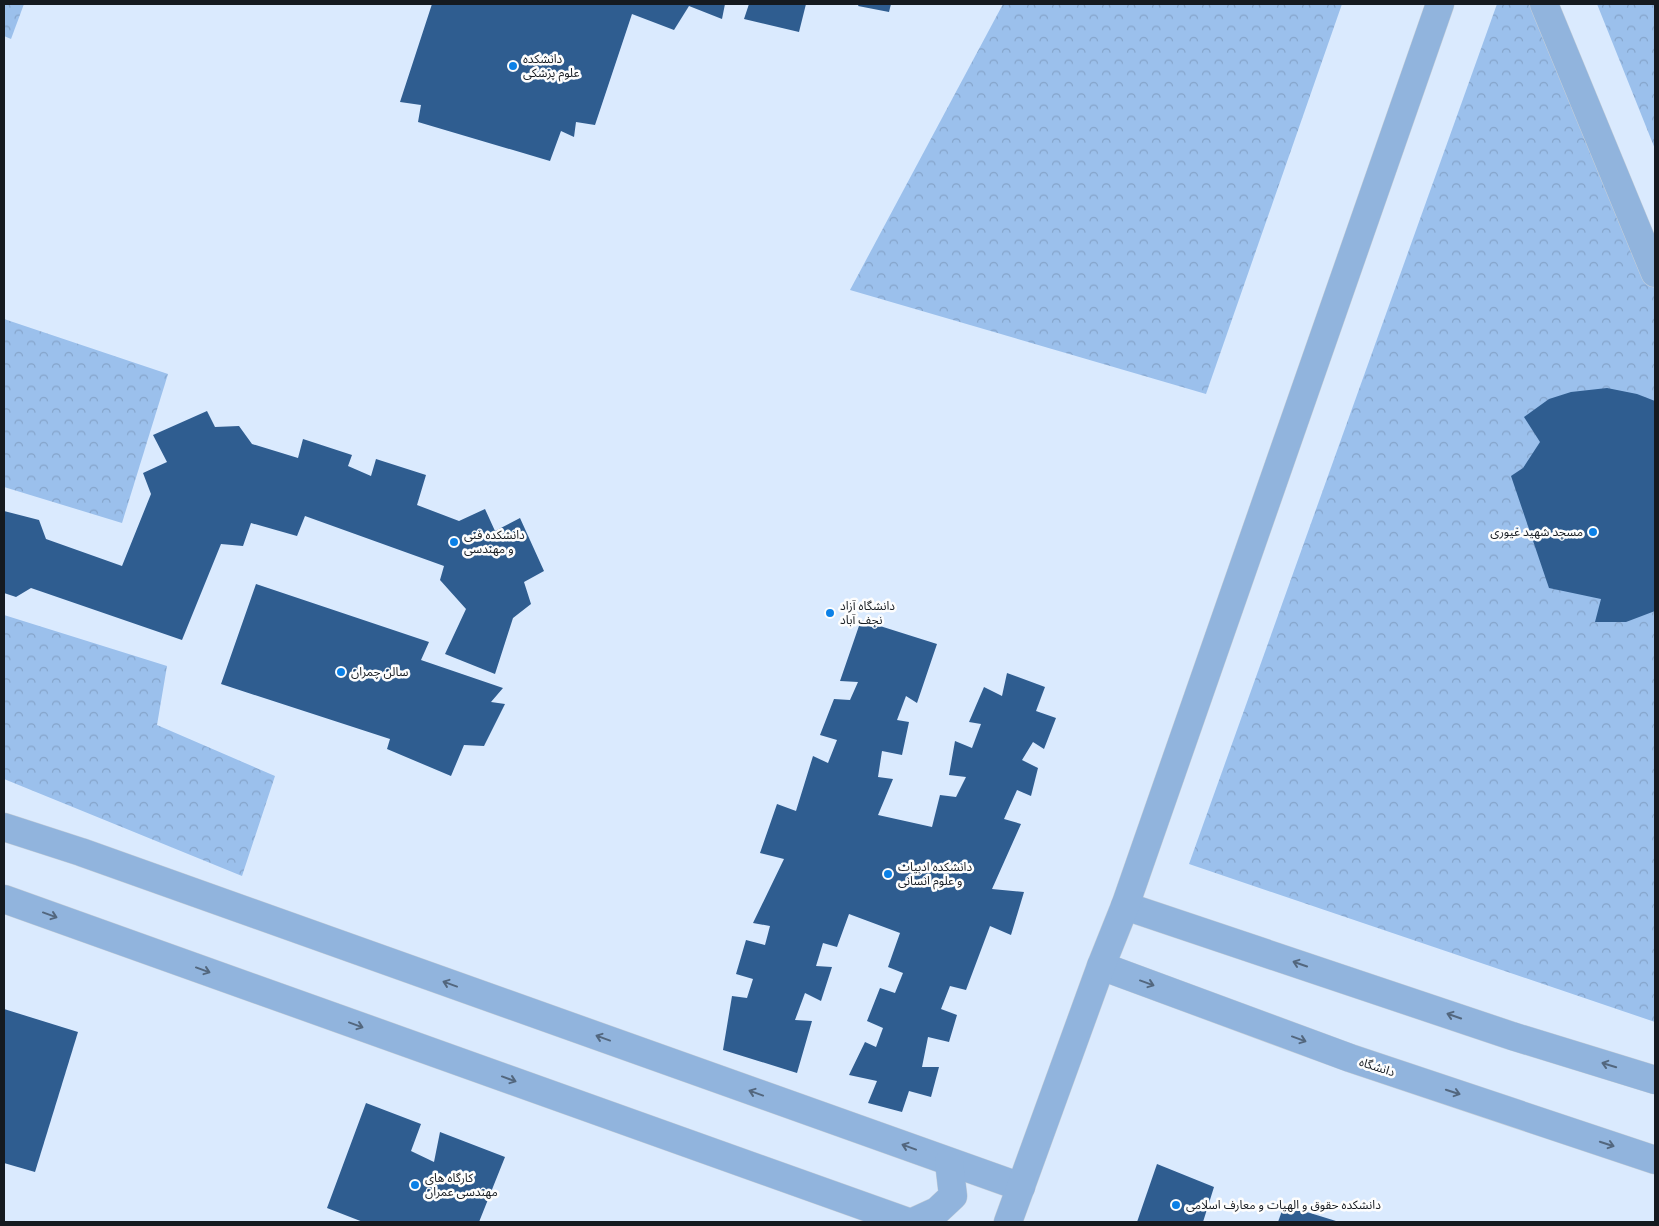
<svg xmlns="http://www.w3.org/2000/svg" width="1659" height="1226" font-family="Lato,'Noto Sans Arabic',sans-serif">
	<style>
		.built { fill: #daeafe }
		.forest { fill: url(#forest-crowns) }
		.building { fill: #2f5d90 }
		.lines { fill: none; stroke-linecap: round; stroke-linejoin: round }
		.minor-casing { stroke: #c6cfd9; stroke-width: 29 }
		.minor { stroke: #91b4dd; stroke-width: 28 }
		.oneway { stroke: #53677e }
		.poi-dot { fill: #0a80e7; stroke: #fdfdfd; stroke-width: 2 }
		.labels { text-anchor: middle; stroke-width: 5; stroke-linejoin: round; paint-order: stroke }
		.poi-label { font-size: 12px; fill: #151a20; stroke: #fdfdfd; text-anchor: start }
		.street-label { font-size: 12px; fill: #151a20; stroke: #fdfdfd }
	</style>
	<defs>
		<pattern id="forest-crowns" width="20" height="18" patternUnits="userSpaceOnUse" patternTransform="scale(1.25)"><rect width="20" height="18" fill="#9bc0ec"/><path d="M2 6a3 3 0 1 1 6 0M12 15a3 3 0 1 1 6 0" fill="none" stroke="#85a4ca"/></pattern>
	</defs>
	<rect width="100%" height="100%" fill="#e8f1fc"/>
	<rect class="built" x="4" y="4" width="1651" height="1218"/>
	<g class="forest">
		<path d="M4 4H24L11 39 4 36Z"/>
		<path d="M1003 4H1342L1206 394 850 290Z"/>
		<path d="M1497 4H1545L1655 258V1022L1189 864Z"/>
		<path d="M1597 4H1655V149Z"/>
		<path d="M4 319 168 374 122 523 4 487Z"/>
		<path d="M4 615 167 666 157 725 275 776 242 876 4 779Z"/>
	</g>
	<g class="building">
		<path d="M432 4H725L722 19 689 6 674 30 632 14 595 125 576 122 574 137 561 131 550 161 418 122 421 105 400 102Z"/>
		<path d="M749 4H806L799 32 744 19Z"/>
		<path d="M859 4H891L889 12 858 6Z"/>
		<path d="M1607 388 1637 394 1655 401V611L1626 622H1595L1601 599 1549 588 1511 476 1523 468 1540 442 1524 417 1549 399 1571 392Z"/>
		<path d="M207 411 215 427 239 426 252 444 298 458 303 439 352 455 348 466 371 476 376 459 426 475 417 505 459 521 485 509 495 531 520 518 544 571 524 582 531 604 513 618 495 674 445 654 466 609 440 580 444 566 305 516 297 536 251 523 243 546 221 544 182 640 31 588 16 597 4 593V511L39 520 46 539 122 566 151 494 143 473 167 462 153 435Z"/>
		<path d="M256 584 429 642 421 660 503 688 491 702 505 704 484 746 464 745 451 776 387 749 390 739 221 684Z"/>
		<path d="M861 620 937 644 917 703 906 696 897 720 909 722 902 755 882 751 878 777 893 779 878 815 932 827 940 795 956 797 966 777 949 775 955 741 972 748 981 724 969 722 984 687 1002 696 1007 673 1045 687 1036 711 1056 718 1044 749 1033 742 1022 760 1038 768 1031 796 1017 790 1004 819 1021 824 992 889 1024 892 1011 935 990 926 966 990 950 986 941 1009 957 1015 949 1042 928 1037 922 1067H939L931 1097 909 1091 902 1112 868 1103 877 1081 849 1075 865 1042 876 1047 883 1028 867 1021 880 988 895 993 903 973 888 967 900 933 849 914 837 947 823 943 816 966 832 967 821 1001 805 993 795 1020 812 1021 797 1073 723 1050 732 996 747 998 753 979 736 974 746 940 765 945 770 926 753 923 784 859 760 853 777 804 796 811 813 756 828 763 837 740 820 735 834 699 850 700 858 682 840 681Z"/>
		<path d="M4 1009 78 1032 35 1172 4 1163Z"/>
		<path d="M366 1103 421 1124 411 1151 434 1162 440 1132 505 1157 479 1222H363L327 1208Z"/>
		<path d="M1157 1164 1214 1187 1203 1222H1137Z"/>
		<path d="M1284 1205 1336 1221 1335 1222H1278Z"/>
	</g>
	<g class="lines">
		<g class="minor-casing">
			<g id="minor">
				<path d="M1544 4 1655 273"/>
				<path d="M4 827 81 852 1021 1187"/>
				<path d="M4 899 908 1222"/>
				<path d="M1125 906 1512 1036 1655 1080"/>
				<path d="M1101 966 1350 1058 1655 1160"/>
				<path d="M913 1222 937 1211 953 1196 949 1162"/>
				<path d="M1008 1222 1101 966 1125 906 1440 4"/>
			</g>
		</g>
		<use href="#minor" class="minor"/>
	</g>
	<defs><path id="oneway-shaft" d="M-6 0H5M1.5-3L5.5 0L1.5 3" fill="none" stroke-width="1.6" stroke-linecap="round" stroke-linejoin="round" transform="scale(1.25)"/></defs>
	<g class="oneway">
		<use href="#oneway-shaft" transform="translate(50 915) rotate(20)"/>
		<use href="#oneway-shaft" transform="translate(1300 964) rotate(-161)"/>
		<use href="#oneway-shaft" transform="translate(203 970) rotate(20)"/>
		<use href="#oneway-shaft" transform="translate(1147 983) rotate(20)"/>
		<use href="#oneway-shaft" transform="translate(450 984) rotate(-160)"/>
		<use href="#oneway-shaft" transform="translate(1454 1016) rotate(-161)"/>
		<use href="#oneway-shaft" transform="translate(356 1025) rotate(20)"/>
		<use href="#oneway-shaft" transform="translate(603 1038) rotate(-160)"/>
		<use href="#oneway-shaft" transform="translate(1299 1039) rotate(20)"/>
		<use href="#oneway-shaft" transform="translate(1609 1065) rotate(-163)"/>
		<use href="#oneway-shaft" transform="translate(509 1079) rotate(20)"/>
		<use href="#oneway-shaft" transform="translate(1453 1092) rotate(18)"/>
		<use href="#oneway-shaft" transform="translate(756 1093) rotate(-160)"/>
		<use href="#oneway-shaft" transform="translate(1607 1144) rotate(18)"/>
		<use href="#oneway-shaft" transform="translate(909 1147) rotate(-160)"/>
	</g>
	<g class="poi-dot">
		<circle cx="513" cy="66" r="5"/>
		<circle cx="1593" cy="532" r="5"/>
		<circle cx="454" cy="542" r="5"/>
		<circle cx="830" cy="613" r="5"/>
		<circle cx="341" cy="672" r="5"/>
		<circle cx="888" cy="874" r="5"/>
		<circle cx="415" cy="1185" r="5"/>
		<circle cx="1176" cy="1205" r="5"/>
	</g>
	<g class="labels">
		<g class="poi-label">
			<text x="523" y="63">دانشکده<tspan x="523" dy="14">علوم پزشکی</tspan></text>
			<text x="1583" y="536" text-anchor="end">مسجد شهید غیوری</text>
			<text x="464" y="539">دانشکده فنی<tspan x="464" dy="14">و مهندسی</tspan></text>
			<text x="840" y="610">دانشگاه آزاد<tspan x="840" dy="14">نجف آباد</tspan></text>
			<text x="351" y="676">سالن چمران</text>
			<text x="898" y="871">دانشکده ادبیات<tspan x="898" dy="14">و علوم انسانی</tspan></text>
			<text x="425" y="1182">کارگاه های<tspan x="425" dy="14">مهندسی عمران</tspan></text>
			<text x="1186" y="1209">دانشکده حقوق و الهیات و معارف اسلامی</text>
		</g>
		<g class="street-label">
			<text transform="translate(1377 1067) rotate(18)" y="4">دانشگاه</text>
		</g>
	</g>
	<rect width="1659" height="1226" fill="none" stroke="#151a20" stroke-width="10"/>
</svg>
